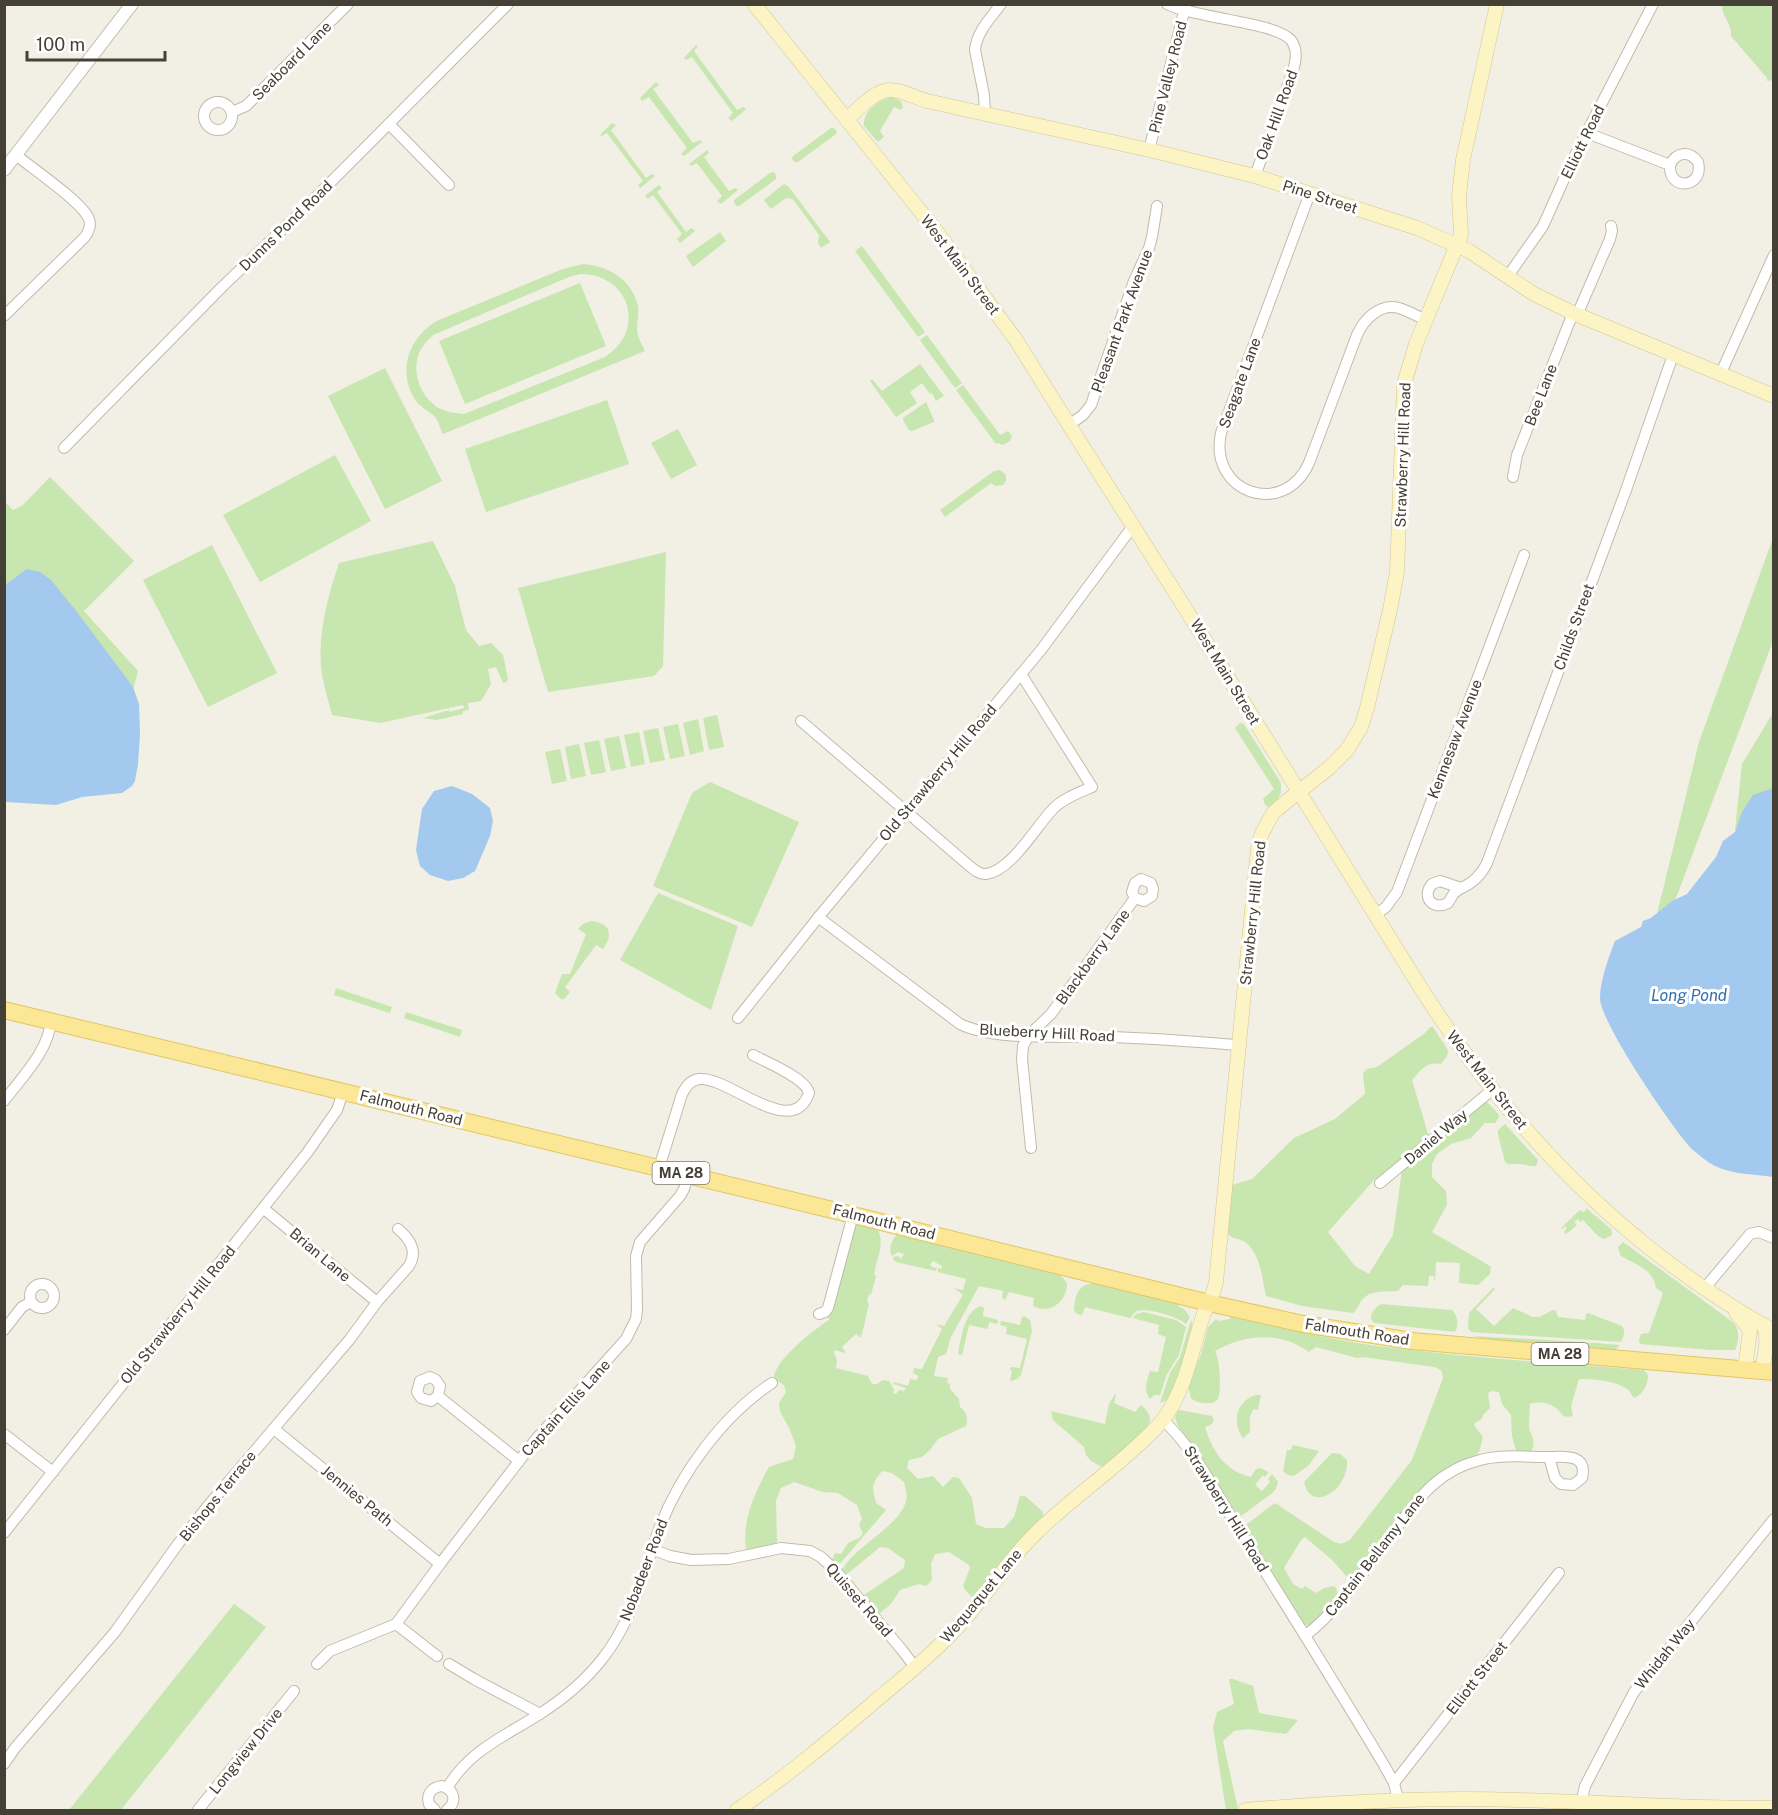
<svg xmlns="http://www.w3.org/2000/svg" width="1778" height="1815" font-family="'Public Sans',sans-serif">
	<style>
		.green { fill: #c8e6af; fill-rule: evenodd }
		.water { fill: #a3c9ee }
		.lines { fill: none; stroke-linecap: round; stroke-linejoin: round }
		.minor-casing { stroke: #c0bbab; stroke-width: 12 }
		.tertiary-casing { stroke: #c0bbab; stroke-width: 14 }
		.secondary-casing { stroke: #d1c696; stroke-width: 15 }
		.primary-casing { stroke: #e0c666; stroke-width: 18 }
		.minor { stroke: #fff; stroke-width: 10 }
		.tertiary { stroke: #fff; stroke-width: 12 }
		.secondary { stroke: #fdf4c5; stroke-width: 14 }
		.primary { stroke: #fbe795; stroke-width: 16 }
		.labels { text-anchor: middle; stroke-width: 6; stroke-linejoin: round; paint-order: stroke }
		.shield { fill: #fff; stroke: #7d7972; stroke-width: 1.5 }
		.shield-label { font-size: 14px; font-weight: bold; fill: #454035 }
		.street-label { font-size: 15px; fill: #454035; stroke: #fff }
		.water-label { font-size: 16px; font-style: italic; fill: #326ead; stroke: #fff }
	</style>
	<rect width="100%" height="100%" fill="#f2efe5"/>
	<g class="green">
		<path d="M1722 5H1773V80L1767 81V78L1731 36C1732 24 1722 17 1722 5Z"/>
		<path d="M696 45 698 46 694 51 737 110 743 107 746 109 732 121 728 118 733 113 692 57 686 60 684 58Z"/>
		<path d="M656 82 659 85 653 89 693 143 700 140 702 142 684 156 681 154 687 148 649 97 642 101 640 98Z"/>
		<path d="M892 97 901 101 903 108 901 110 894 107 880 131 884 137 878 142 864 126C863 111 878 100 892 97Z"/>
		<path d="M612 123 616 125 611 130 646 178 652 174 655 176 640 188 638 185 643 181 607 133 602 136 600 135Z"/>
		<path d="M831 128H834L837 132 836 134 798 162H795L792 159 793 156Z"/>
		<path d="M707 150 709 153 704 157 729 191 735 188 738 190 721 204 717 201 722 196 697 163 691 166 689 164Z"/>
		<path d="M774 172 776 176V179L739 206H736L734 202V200L770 173Z"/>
		<path d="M784 184 788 186 830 242 821 248 818 243 819 235 793 199 786 198 771 209 764 200Z"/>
		<path d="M659 185 662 188 657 192 686 232 691 228 695 231 680 243 677 239 682 234 653 195 648 199 645 196Z"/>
		<path d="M720 232 726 241 693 267 686 256Z"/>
		<path d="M862 246 925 332 918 337 855 251Z"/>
		<path d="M583 264C608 266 632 279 638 306 639 314 637 321 637 329 637 336 642 345 645 351L443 434C440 429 439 421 435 417 428 410 419 407 414 398 397 369 410 335 439 320L563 269ZM580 274C630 274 647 330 605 357L464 414C457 413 448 413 441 409 422 400 411 374 419 353 422 346 428 340 433 335L569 277Z"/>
		<path d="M580 283 606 346 465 404 439 341Z"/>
		<path d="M927 335 962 383 955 388 920 340Z"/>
		<path d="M920 364 944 396 936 401 932 393 930 394 922 383 910 392 917 403 896 417 870 381 872 379 882 391Z"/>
		<path d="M385 368 442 481 385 509 328 396Z"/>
		<path d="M963 385 1000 435 1008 431 1012 436 1010 441 1003 445 998 443 996 444 956 390Z"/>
		<path d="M607 400 629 464 486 512 465 449Z"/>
		<path d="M926 402 934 420V422L912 431 909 430 904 422 903 418Z"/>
		<path d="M678 429 697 465 671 479 651 443Z"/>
		<path d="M335 455 371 521 260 582 223 515Z"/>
		<path d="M1000 470 1006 475V481L1003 485 995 486 991 483 945 517 940 510 994 471Z"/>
		<path d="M50 477 134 561 84 611 138 671 106 794 5 753 4 501 13 510 23 505Z"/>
		<path d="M1773 538V641L1673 906 1657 914 1699 742Z"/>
		<path d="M433 541 455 586 466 630 479 646 491 643 503 655 508 679 506 682 503 683 496 667 488 669 491 684 481 701 468 703 469 710 463 711V714L437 720 423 718 449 710V712L464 708 463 705 380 723 332 715C329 702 324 688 322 674 317 635 327 600 339 563Z"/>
		<path d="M212 545 277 673 208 707 143 580Z"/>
		<path d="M666 552 663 666 654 676 548 692 518 588Z"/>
		<path d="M1773 713V792L1735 830 1742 764Z"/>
		<path d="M717 715 724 747 709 750 703 718Z"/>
		<path d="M698 719 704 751 690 755 683 723Z"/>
		<path d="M1240 723 1244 724 1281 783V791L1278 800 1281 801 1270 808 1265 805 1263 799 1274 789 1235 728Z"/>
		<path d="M678 724 685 756 670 759 663 727Z"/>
		<path d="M658 728 665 760 650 763 643 731Z"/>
		<path d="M639 732 645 764 631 767 624 735Z"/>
		<path d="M619 736 626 768 611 771 604 739Z"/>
		<path d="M599 740 606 772 591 775 584 743Z"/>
		<path d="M579 744 586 776 571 779 565 747Z"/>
		<path d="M560 749 567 781 552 784 545 752Z"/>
		<path d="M710 782 799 822 752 927 653 886 692 793Z"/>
		<path d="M658 893 738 926 711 1010 620 960Z"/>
		<path d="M591 921C610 923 614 934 603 949L596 945 565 987 570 992 564 999H561L555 993 562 974H570L586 934 578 929 583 924Z"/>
		<path d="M336 988 392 1007 390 1013 334 995Z"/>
		<path d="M406 1012 462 1030 460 1037 404 1018Z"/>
		<path d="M1430 1027H1433L1448 1050 1447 1056 1441 1064C1426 1061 1421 1070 1412 1080L1429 1137 1374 1180 1328 1232 1355 1266 1369 1274 1393 1235 1402 1170 1484 1102H1487L1499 1115V1117L1495 1123H1485L1471 1138 1451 1144 1437 1154 1432 1164V1177L1446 1191 1447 1205 1432 1232 1485 1263 1491 1267 1490 1274 1478 1285 1459 1283 1460 1263 1436 1262 1435 1281H1434V1276H1429L1428 1286 1403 1285 1398 1291C1385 1292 1370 1289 1361 1301 1358 1306 1357 1310 1353 1313L1302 1306 1266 1296C1262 1278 1261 1254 1245 1242 1239 1238 1232 1239 1228 1234L1232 1185 1252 1179 1294 1138 1335 1119 1365 1094 1363 1073 1367 1069 1377 1067 1425 1033Z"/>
		<path d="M1505 1124 1538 1160 1536 1166C1530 1167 1526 1164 1520 1164 1516 1163 1512 1165 1508 1164L1505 1162 1498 1134V1130Z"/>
		<path d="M1586 1208 1611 1229 1612 1233 1611 1236 1604 1239 1598 1236 1583 1220 1580 1222 1578 1219 1574 1222 1577 1225 1566 1234 1564 1232 1567 1228 1565 1226 1562 1229 1561 1228 1580 1210 1583 1212 1586 1211Z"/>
		<path d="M856 1224 877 1229C886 1241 876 1261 874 1275L876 1276 871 1295 869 1294 867 1302 869 1304 861 1338 856 1334 842 1347 846 1353 834 1350V1353L837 1360 836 1368 868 1376 872 1384H877L883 1380 889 1381 894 1389 893 1394 897 1393 899 1390 904 1391 906 1388 893 1384 894 1382 908 1386 910 1379 917 1380 918 1376 913 1373 914 1368 922 1369 942 1329 936 1324 944 1326 963 1295 954 1288 963 1290 966 1279 938 1272V1268L942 1269V1266L933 1261 930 1264 932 1267 937 1268 936 1271 896 1262 893 1259V1257L898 1256 901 1259 904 1254 898 1252 892 1256C888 1248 892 1239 898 1234L1060 1275 1067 1283C1067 1302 1050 1315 1033 1306L1034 1298 1009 1292 1005 1300 1002 1298 1003 1291 979 1286 951 1337 946 1354 938 1357 934 1376 948 1378 947 1383 950 1384V1389L959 1399 960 1407C967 1412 968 1418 966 1426L938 1439 930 1450 922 1457 909 1460 907 1468 918 1479 933 1476 943 1487 953 1477 959 1478 972 1498 976 1524 985 1528H1004L1014 1517 1020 1496H1025L1042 1511 1044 1517 975 1600 965 1590 963 1586 970 1568 969 1565 949 1552 935 1554 931 1564 932 1580 926 1586 919 1584 900 1590 891 1604 879 1614 863 1597 864 1595 904 1568 905 1560 888 1548 880 1547 846 1575 842 1570C855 1546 900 1526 906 1501 908 1495 905 1488 904 1482L892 1473 882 1471C871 1485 872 1486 876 1503L886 1510 838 1566 832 1561 835 1553 841 1554 848 1543 859 1538 863 1534 859 1525 862 1519 857 1505 838 1493 823 1492 794 1482 781 1488 776 1501 777 1542 775 1545 746 1549C742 1520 755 1492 769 1467L793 1459 796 1446 789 1428 780 1411 779 1403 786 1392 784 1385 774 1379C773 1361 815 1329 829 1320L827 1313 854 1225Z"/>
		<path d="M1623 1242 1734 1323C1740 1332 1739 1340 1735 1350H1711L1640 1344 1639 1341 1641 1334 1649 1333 1663 1293 1656 1288C1653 1268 1635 1265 1620 1255L1618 1247Z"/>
		<path d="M1093 1283 1179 1304V1307L1184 1309 1190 1317 1186 1324C1176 1316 1148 1308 1136 1311L1130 1318 1085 1307 1082 1315 1077 1314 1074 1310C1075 1296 1078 1285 1093 1283Z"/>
		<path d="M1493 1288 1495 1289 1476 1309 1494 1326 1513 1308 1533 1317H1539L1553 1310 1556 1311 1558 1317 1585 1320 1586 1314 1588 1313 1622 1326C1626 1331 1624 1336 1621 1342L1471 1332 1468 1328 1469 1313Z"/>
		<path d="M1381 1304 1452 1310C1458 1317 1459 1324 1455 1332L1375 1323 1371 1320C1370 1313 1375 1308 1381 1304Z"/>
		<path d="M981 1306 984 1308 983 1316 998 1320 997 1324 989 1322 988 1329 969 1325 962 1355 958 1354C961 1339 964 1311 981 1306Z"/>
		<path d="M1144 1312 1176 1320 1186 1327 1179 1355 1167 1374 1160 1395H1154L1150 1399C1143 1390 1147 1381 1150 1371L1158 1372 1166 1337 1158 1334 1159 1325 1133 1318 1136 1314Z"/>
		<path d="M1024 1316 1030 1320 1032 1331 1021 1375 1017 1379 1011 1381 1010 1380 1012 1371 1010 1370 1011 1367 1020 1368 1027 1339 1006 1334 1007 1327 1000 1325 1001 1321 1020 1325 1022 1317Z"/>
		<path d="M1231 1317C1277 1327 1323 1338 1370 1345 1461 1357 1553 1363 1644 1370L1648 1375C1648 1384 1643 1395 1634 1398 1631 1394 1629 1389 1624 1387 1611 1380 1593 1379 1579 1379L1571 1406 1573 1416 1567 1417 1562 1415C1557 1405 1541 1400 1530 1404 1530 1411 1529 1417 1529 1424 1528 1435 1538 1438 1531 1452H1520L1516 1450 1512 1436 1511 1415 1502 1404 1499 1392 1492 1391 1488 1393 1490 1408 1483 1415 1482 1419 1475 1423 1474 1425 1483 1437 1479 1452 1476 1455 1444 1471 1418 1491 1351 1579 1348 1578 1332 1560 1305 1537 1301 1540 1284 1568 1293 1584 1302 1589 1305 1586 1316 1593 1324 1588 1334 1586 1336 1588 1338 1595 1313 1625 1309 1626 1302 1623 1245 1530 1247 1524 1275 1503 1334 1542 1341 1544 1350 1540 1412 1460 1443 1378 1441 1370 1434 1367 1363 1357 1357 1358 1316 1347 1309 1352C1280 1331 1245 1334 1215 1351 1220 1359 1222 1395 1217 1400 1213 1404 1209 1403 1204 1403 1198 1402 1195 1402 1191 1398L1188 1385 1201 1354 1208 1327 1216 1319 1218 1321 1230 1319Z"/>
		<path d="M1191 1320 1193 1328 1179 1381 1170 1399 1160 1403 1170 1373 1180 1357Z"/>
		<path d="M1474 1336C1523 1339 1571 1341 1620 1345L1615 1350 1487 1340Z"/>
		<path d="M1115 1394 1116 1395 1114 1403 1135 1412 1141 1405C1150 1413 1151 1416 1149 1428L1107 1466 1102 1467 1091 1461 1086 1455 1084 1447 1053 1420 1051 1411 1105 1424 1109 1404Z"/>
		<path d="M1256 1395H1261L1258 1410 1254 1409C1247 1417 1251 1423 1250 1432L1243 1438C1232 1422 1236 1401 1256 1395Z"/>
		<path d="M1180 1410 1212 1416 1214 1419 1212 1424 1205 1427C1212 1451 1225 1471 1251 1477L1256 1469 1260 1468 1269 1472 1265 1477 1263 1475 1255 1485 1262 1491 1270 1482 1268 1479 1272 1474 1278 1482 1276 1489 1272 1493 1240 1517 1236 1516 1207 1465 1178 1426 1175 1418 1177 1411Z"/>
		<path d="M1293 1445 1319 1451 1309 1465 1294 1476 1288 1475 1283 1471 1287 1450H1291Z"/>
		<path d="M1332 1453 1340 1454 1347 1460C1349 1490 1311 1514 1304 1482Z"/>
		<path d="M234 1604 266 1627 121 1810H69Z"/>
		<path d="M1229 1679H1233L1253 1686 1259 1713 1298 1720 1286 1734 1248 1729 1234 1731 1223 1741 1238 1809 1226 1810 1213 1727 1217 1712 1234 1704Z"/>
	</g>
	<g class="water">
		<path d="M27 569 40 572 51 580 77 612 133 687 139 704 140 734 138 764 135 781 132 786 122 793 82 797 56 805 5 802V585Z"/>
		<path d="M452 786 472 794 490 808 493 821 490 836 475 871 463 878 448 881 430 875 420 866 416 850 422 809 434 791Z"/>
		<path d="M1773 788H1774L1773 1177C1754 1174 1734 1175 1715 1166 1707 1162 1696 1153 1690 1147 1671 1126 1600 1022 1600 998 1600 980 1609 957 1615 941L1641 927 1643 921 1651 918 1672 901 1687 894 1716 857 1723 841 1735 832 1742 812 1753 795Z"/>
	</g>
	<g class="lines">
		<g class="minor-casing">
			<g id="minor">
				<path d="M1167 4C1194 18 1275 22 1291 40 1298 50 1296 60 1293 71L1255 176"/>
				<circle cx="218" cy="116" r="14"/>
				<path d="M232 112 246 106 348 4"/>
				<path d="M985 114 984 95 975 50C977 31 990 19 1001 4"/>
				<path d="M389 124 449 185"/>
				<path d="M1587 133 1670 165C1668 192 1705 188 1698 162 1689 150 1676 152 1670 165"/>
				<path d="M1149 150 1186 4"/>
				<path d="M1310 193 1221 433C1208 493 1284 519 1309 463L1357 335C1364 319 1380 303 1399 308 1408 311 1417 316 1426 320"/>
				<path d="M1508 276 1543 226 1573 159 1653 4"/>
				<path d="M1577 315 1610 239 1612 231 1611 226"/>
				<path d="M4 316 84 238C89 232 92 224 88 217 79 200 33 169 16 155"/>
				<path d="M1720 375 1774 255"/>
				<path d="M1069 425 1083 415 1091 405 1134 281 1149 248 1152 237 1157 206"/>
				<path d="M64 448 222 287 309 204 508 4"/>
				<path d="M1513 477 1517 455 1573 313"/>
				<path d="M801 721 966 863C972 868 979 875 986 874 1011 871 1035 828 1052 810 1062 799 1078 793 1092 787L1021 674"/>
				<path d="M1440 881 1461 888 1454 893 1448 903C1433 911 1421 897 1432 884Z"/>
				<path d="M1461 888C1472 884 1482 874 1487 863L1626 490 1673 355"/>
				<path d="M1375 915 1386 907 1397 892 1524 555"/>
				<path d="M818 917 960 1024C997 1042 1068 1035 1110 1037 1153 1038 1196 1042 1239 1045"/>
				<path d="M738 1018 821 914 1041 650 1133 526"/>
				<path d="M4 1101C22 1077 48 1052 51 1021"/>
				<path d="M1031 1148 1022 1059 1023 1046 1029 1035 1051 1014 1135 898 1144 901 1152 896 1153 889 1151 883 1141 879 1135 883 1132 892 1135 898"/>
				<path d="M659 1168 682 1094C686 1087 690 1080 699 1079 729 1076 792 1141 809 1093 806 1078 766 1062 753 1055"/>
				<path d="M1380 1183 1492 1090"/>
				<path d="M264 1209 377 1302"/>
				<circle cx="42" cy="1296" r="12"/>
				<path d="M1704 1289 1750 1234 1759 1232 1774 1238"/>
				<path d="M819 1314 825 1312 828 1308 853 1215"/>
				<path d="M4 1330 22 1307 31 1302"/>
				<path d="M438 1396 440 1386 436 1380 430 1377 420 1381 417 1392 421 1398 431 1401 438 1396 519 1461"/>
				<path d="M1163 1420C1198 1453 1217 1496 1243 1536 1290 1612 1338 1688 1384 1765L1394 1783 1398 1800"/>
				<path d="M274 1429 440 1564"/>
				<path d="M4 1434 53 1472"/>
				<path d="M4 1533 307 1153 337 1110 343 1092"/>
				<path d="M652 1549 670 1556 691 1560 729 1559 781 1548 810 1551 821 1557 836 1571 902 1650 915 1667"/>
				<path d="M396 1624 440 1564 536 1439 626 1339 636 1319 637 1309 636 1256 640 1242 680 1196 684 1189 688 1175"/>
				<path d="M396 1624 437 1656"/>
				<path d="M1306 1635C1338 1611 1369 1564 1394 1531 1419 1498 1437 1471 1480 1460 1501 1454 1526 1457 1548 1457 1564 1457 1588 1453 1582 1478L1573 1485 1561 1484 1555 1478 1549 1457"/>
				<path d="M317 1664 330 1651 396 1624"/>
				<path d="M449 1664 474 1679 540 1714"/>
				<path d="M4 1764 15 1748 115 1632 178 1544 207 1507 350 1339 377 1302 409 1266C418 1251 410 1239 398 1229"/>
				<path d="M1394 1783 1559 1573"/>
				<path d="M447 1788C470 1750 502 1738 538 1715 562 1700 586 1680 603 1658 633 1620 643 1573 659 1529 680 1474 723 1415 772 1383"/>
				<path d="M1581 1803 1585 1786 1634 1692 1774 1519"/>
				<path d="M198 1810 294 1691"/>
				<path d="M435 1810 429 1804C426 1794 432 1787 442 1786 455 1790 457 1802 447 1810"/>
			</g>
		</g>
		<g class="tertiary-casing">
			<path id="tertiary" d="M4 170 132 4"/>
		</g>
		<g class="secondary-casing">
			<g id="secondary">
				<path d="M754 4 937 232 1016 340 1069 425 1185 608 1417 982C1507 1126 1623 1248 1774 1331"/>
				<path d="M847 120C856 110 876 90 890 90 903 90 916 98 927 101L1149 150 1255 176 1417 228 1469 251 1534 294 1573 313 1774 396"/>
				<path d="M1736 1313 1747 1326 1750 1331 1745 1369"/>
				<path d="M1762 1371C1764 1356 1770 1338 1763 1325"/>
				<path d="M737 1810C785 1778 829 1741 873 1703 899 1681 927 1659 951 1634 982 1603 1004 1564 1036 1533 1067 1502 1104 1477 1136 1447 1147 1437 1159 1427 1167 1414 1187 1384 1192 1349 1203 1316 1207 1305 1214 1295 1216 1282L1258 848 1262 833 1273 813 1287 801 1329 768 1347 750 1361 727 1367 708 1390 610 1397 572 1404 384 1416 344 1461 235 1459 196 1463 160 1497 4"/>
				<path d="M1245 1810C1317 1804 1390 1799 1463 1799 1567 1799 1670 1809 1774 1808"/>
			</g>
		</g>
		<g class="primary-casing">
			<path id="primary" d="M4 1010 853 1215 1209 1303 1303 1324 1412 1341 1774 1372"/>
		</g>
		<use href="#minor" class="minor"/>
		<use href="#tertiary" class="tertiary"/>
		<use href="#secondary" class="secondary"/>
		<use href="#primary" class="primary"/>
	</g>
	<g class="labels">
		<g class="shield">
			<rect x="652.5" y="1162" width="57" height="22" rx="4.5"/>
			<rect x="1531.5" y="1343" width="57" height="22" rx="4.5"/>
		</g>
		<g class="shield-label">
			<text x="681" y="1178">MA 28</text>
			<text x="1560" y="1359">MA 28</text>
		</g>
		<g class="street-label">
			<text transform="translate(292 61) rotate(-45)" y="5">Seaboard Lane</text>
			<text transform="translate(1168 77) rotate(-76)" y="5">Pine Valley Road</text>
			<text transform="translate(1277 115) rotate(-70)" y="5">Oak Hill Road</text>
			<text transform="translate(1583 142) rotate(-64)" y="5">Elliott Road</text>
			<text transform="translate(1320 197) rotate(18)" y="5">Pine Street</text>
			<text transform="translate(286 226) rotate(-44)" y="5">Dunns Pond Road</text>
			<text transform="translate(960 265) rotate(53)" y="5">West Main Street</text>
			<text transform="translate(1122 321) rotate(-70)" y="5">Pleasant Park Avenue</text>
			<text transform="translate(1240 383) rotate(-70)" y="5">Seagate Lane</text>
			<text transform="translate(1541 395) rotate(-69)" y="5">Bee Lane</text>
			<text transform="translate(1403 455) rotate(-88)" y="5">Strawberry Hill Road</text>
			<text transform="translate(1574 627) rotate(-70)" y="5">Childs Street</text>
			<text transform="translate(1225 672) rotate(59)" y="5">West Main Street</text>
			<text transform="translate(1455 739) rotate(-69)" y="5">Kennesaw Avenue</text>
			<text transform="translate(938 773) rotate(-50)" y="5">Old Strawberry Hill Road</text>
			<text transform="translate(1253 913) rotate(-84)" y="5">Strawberry Hill Road</text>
			<text transform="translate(1093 957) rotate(-54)" y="5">Blackberry Lane</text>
			<text transform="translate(1047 1033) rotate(3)" y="5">Blueberry Hill Road</text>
			<text transform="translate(1487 1080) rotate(52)" y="5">West Main Street</text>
			<text transform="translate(411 1108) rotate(14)" y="5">Falmouth Road</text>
			<text transform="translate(1436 1137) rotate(-40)" y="5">Daniel Way</text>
			<text transform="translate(884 1222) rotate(14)" y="5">Falmouth Road</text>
			<text transform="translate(320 1255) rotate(40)" y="5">Brian Lane</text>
			<text transform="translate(178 1315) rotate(-51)" y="5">Old Strawberry Hill Road</text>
			<text transform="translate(1357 1332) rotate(9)" y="5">Falmouth Road</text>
			<text transform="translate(566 1408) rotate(-48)" y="5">Captain Ellis Lane</text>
			<text transform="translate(218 1496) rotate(-51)" y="5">Bishops Terrace</text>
			<text transform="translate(357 1496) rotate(39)" y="5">Jennies Path</text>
			<text transform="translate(1226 1509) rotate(58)" y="5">Strawberry Hill Road</text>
			<text transform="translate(1375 1555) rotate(-52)" y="5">Captain Bellamy Lane</text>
			<text transform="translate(644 1570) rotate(-69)" y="5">Nobadeer Road</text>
			<text transform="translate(981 1596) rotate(-50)" y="5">Wequaquet Lane</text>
			<text transform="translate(859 1600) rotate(49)" y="5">Quisset Road</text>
			<text transform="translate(1665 1654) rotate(-51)" y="5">Whidah Way</text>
			<text transform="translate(1477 1678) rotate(-52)" y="5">Elliott Street</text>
			<text transform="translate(246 1751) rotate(-51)" y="5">Longview Drive</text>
		</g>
		<g class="water-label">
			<text x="1689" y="1001">Long Pond</text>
		</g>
	</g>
	<rect width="1778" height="1815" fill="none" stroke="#454035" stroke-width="12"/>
	<path d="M27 51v9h138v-9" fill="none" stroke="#454035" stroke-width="3"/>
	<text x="36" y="51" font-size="18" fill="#454035" stroke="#ffffff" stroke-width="4.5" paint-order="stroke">100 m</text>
</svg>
